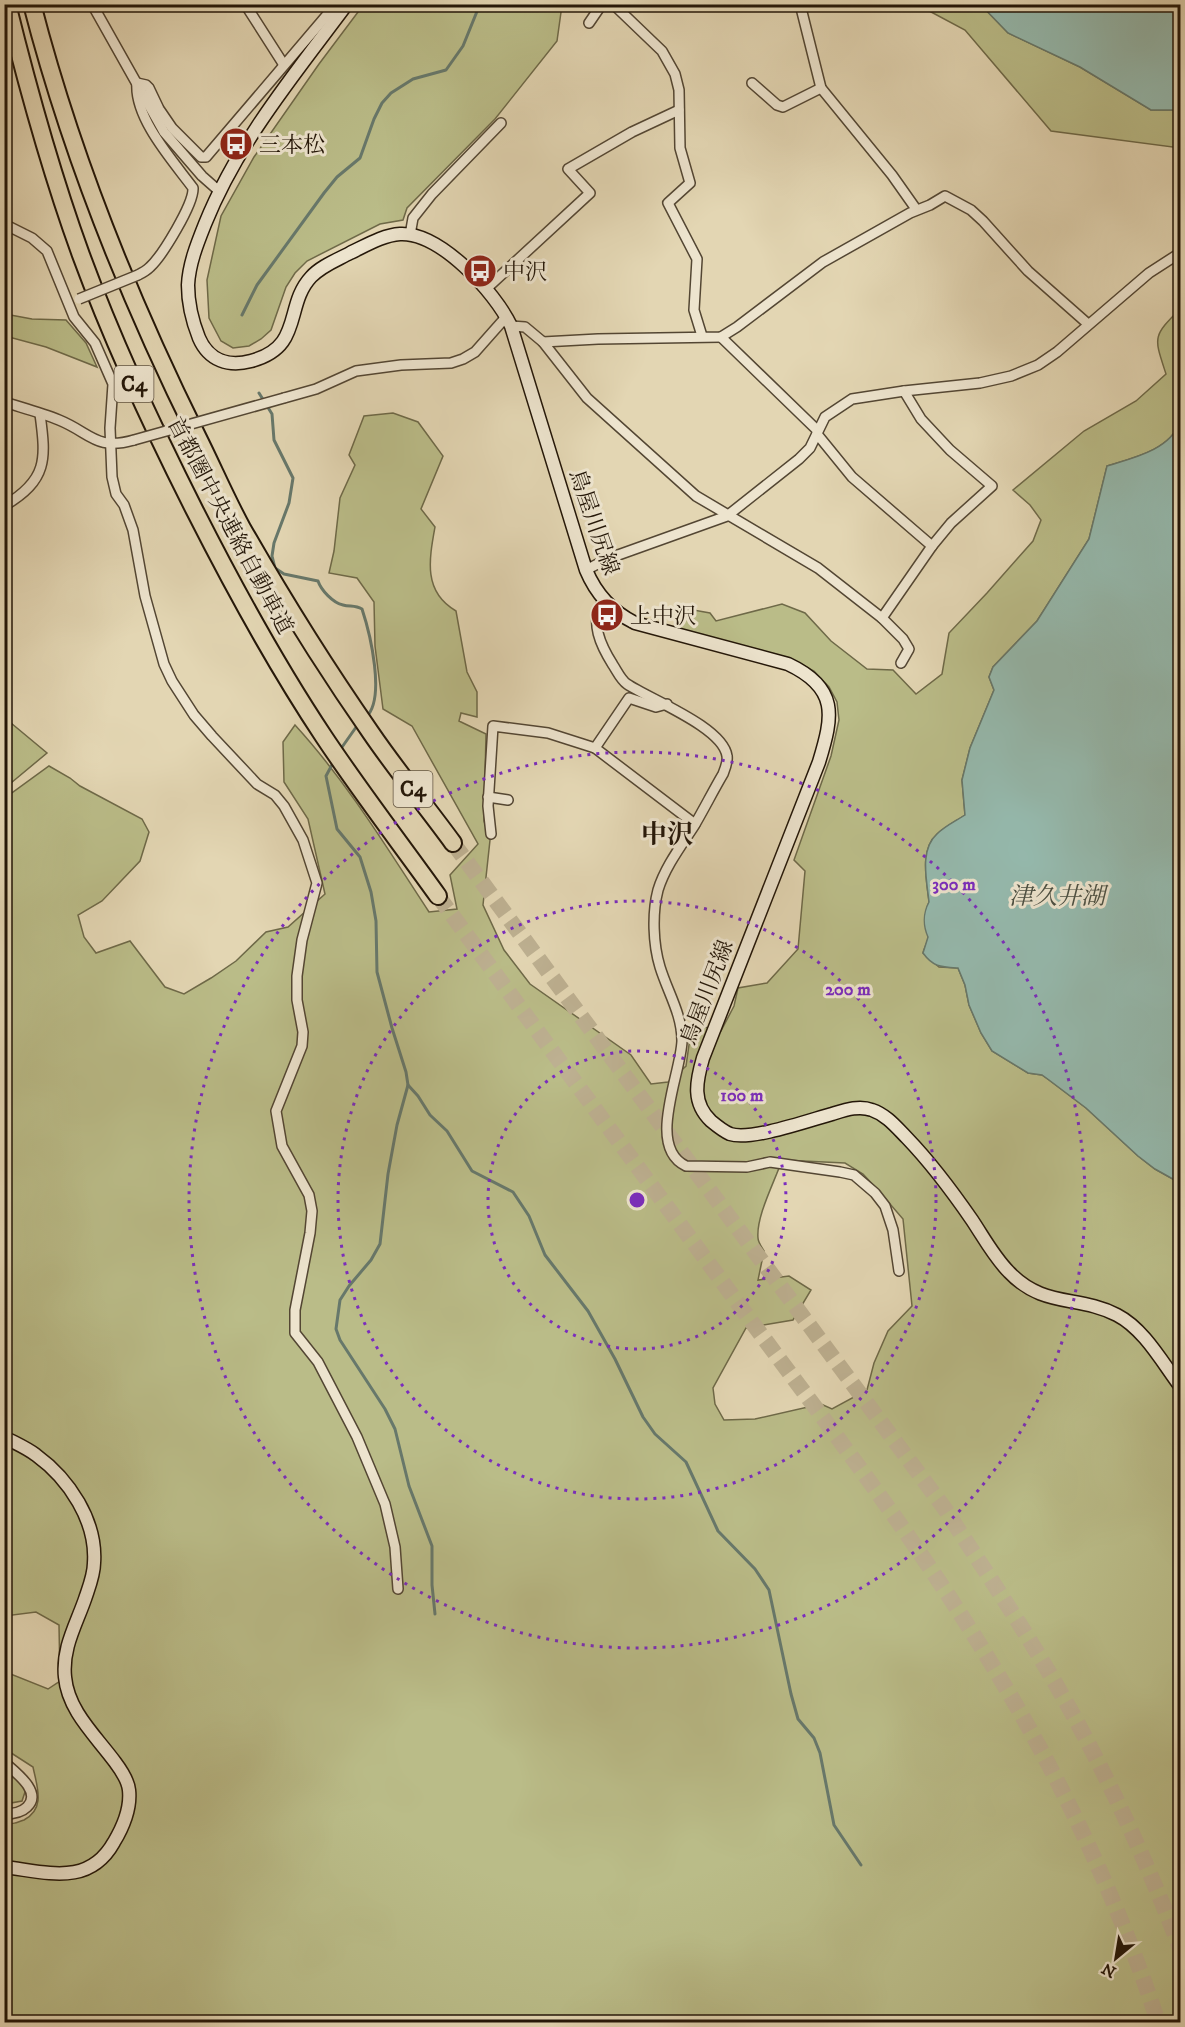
<svg xmlns="http://www.w3.org/2000/svg" width="1185" height="2027" font-family="'IM FELL DW Pica','Noto Serif JP',serif">
	<style>
		.green { fill: #babc88; stroke: #6e6948; stroke-width: 1.5; fill-rule: evenodd }
		.water { fill: #95b9ad; stroke: #67786b; stroke-width: 1.5 }
		.lines { fill: none; stroke-linecap: round; stroke-linejoin: round }
		.stream { stroke: #67786b; stroke-width: 3 }
		.highway-tunnel { stroke: #bdb091; stroke-width: 16; stroke-dasharray: 16 8; stroke-linecap: butt }
		.street-casing { stroke: #534633; stroke-width: 12 }
		.secondary-casing { stroke: #231608; stroke-width: 15 }
		.highway-casing { stroke: #231608; stroke-width: 20 }
		.street { stroke: #ede4ce; stroke-width: 9 }
		.secondary { stroke: #ede4ce; stroke-width: 12 }
		.highway { stroke: #e3d6b3; stroke-width: 16 }
		.street-bridge-casing { stroke: #534633; stroke-width: 12; stroke-linecap: butt }
		.street-bridge { stroke: #ede4ce; stroke-width: 9 }
		.ring { fill: none; stroke: #7b2cbf; stroke-width: 3; stroke-dasharray: 3 6 }
		.labels { text-anchor: middle; stroke-width: 6; stroke-linejoin: round; paint-order: stroke }
		.shield { fill: #ede4ce; stroke: #605443; stroke-width: 1.5 }
		.shield-label { font-size: 21px; font-weight: bold; fill: #231608 }
		.poi-label { font-size: 22px; fill: #231608; stroke: #ede4ce; text-anchor: start }
		.street-label { font-size: 22px; fill: #231608; stroke: #ede4ce }
		.water-label { font-size: 24px; font-style: italic; fill: #4b4f42; stroke: #ede4ce }
		.quarter-label { font-size: 26px; font-weight: bold; fill: #231608; stroke: #ede4ce }
		.centre { fill: #7b2cbf; stroke: #ede4ce; stroke-width: 3 }
		.ring-label { font-size: 18px; text-anchor: middle; font-weight: bold; fill: #7b2cbf; stroke: #ede4ce; stroke-width: 6; stroke-linejoin: round; paint-order: stroke }
	</style>
	<rect width="100%" height="100%" fill="#e3d6b3"/>
	<filter id="stains"><feTurbulence type="fractalNoise" baseFrequency=".00333" numOctaves="4"/><feColorMatrix values="0 0 0 0 .2 0 0 0 0 .09 0 0 0 0 .02 0 0 0 .5 -.17"/></filter>
	<radialGradient id="worn" r=".72"><stop offset=".6" stop-color="#630" stop-opacity="0"/><stop offset="1" stop-color="#630" stop-opacity=".3"/></radialGradient>
	<g class="green">
		<path d="M364 4 562 5 557 41 495 119 407 208 403 220 380 224 307 261 295 273 286 287 271 330 261 339 249 346 233 348 221 341 209 318 207 280 221 216 254 157 319 64Z"/>
		<path d="M918 5H981L1008 33 1080 67 1151 110H1180V148L1051 131 965 30Z"/>
		<path d="M1180 309V422C1170 450 1133 458 1107 466L1089 539 1037 621 993 667 989 677 994 690 970 748 962 780 965 815C956 821 945 827 937 834 919 850 927 882 929 902 923 914 930 926 928 938 928 942 924 948 923 953L939 967 958 968 965 985 969 1005 981 1033 992 1051 1028 1073 1042 1075 1049 1080 1086 1108 1138 1156 1155 1169 1180 1183V2022H5V1824C13 1824 16 1823 24 1820 46 1808 37 1787 33 1767L5 1749 4 1657 8 1673 48 1689 60 1681 59 1625 36 1612 5 1616V798L49 766 70 778 80 786 142 819 149 832 140 861 102 901 78 915 84 937 96 953 130 941 165 987 184 994 211 978 236 961 266 932 288 927 325 894 308 819 284 782 283 742 295 725C347 782 387 848 429 912L457 909 450 875 478 844 412 726 383 709 375 646 374 602 357 578 329 573 334 551 340 498 355 465 349 455 364 416 393 413 418 422 443 456 421 509 435 527C429 560 423 592 456 611L467 672 477 692V717L461 713 459 721 486 734 484 821 490 840 483 905 504 950 530 984 631 1055 651 1084 668 1082 686 1066 692 1024 721 1031 734 1006 738 988 767 983 798 949 805 871 794 860 831 756 839 720 837 702 829 687 814 671 795 661 677 628 688 609 710 613 716 621 782 604 805 613 831 641 867 669 893 670 916 694 942 674 949 633 987 593 1033 541 1041 520 1030 505 1013 490 1084 431 1136 401 1166 374C1154 337 1152 337 1180 309ZM782 1160 845 1163 863 1174 878 1190 903 1219 912 1306 888 1331 874 1363 867 1390 832 1409 821 1404 755 1419 724 1420 715 1404 713 1388 746 1328 793 1320 811 1290 789 1276 758 1280 764 1251C761 1246 758 1242 758 1238 756 1216 775 1181 782 1160Z"/>
		<path d="M5 314 32 319 66 320 86 343 97 367 46 347 5 336Z"/>
		<path d="M5 718 47 753 5 788Z"/>
		<path d="M4 1762 26 1789 22 1801 5 1804Z"/>
	</g>
	<g class="water">
		<path d="M981 5H1180V110H1151L1080 67 1008 33Z"/>
		<path d="M1180 422V1183L1155 1169 1138 1156 1086 1108 1049 1080 1042 1075 1028 1073 992 1051 981 1033 969 1005 965 985 958 968C941 967 933 967 923 953L928 937C923 926 923 913 929 902 927 881 919 850 937 834 945 826 956 821 965 815L962 780 970 748 994 690 989 677 993 667 1037 621 1089 539 1107 466C1133 458 1170 450 1180 422Z"/>
	</g>
	<g class="lines">
		<g class="stream">
			<path d="M242 315 257 285 324 193 337 177 360 158 374 119 382 103 391 93 413 79 446 70 463 46 480 4"/>
			<path d="M259 393 272 414 274 440 293 478 289 503 274 543 272 556 275 568 284 574 318 581C321 590 333 603 343 605 350 607 355 605 362 609 370 633 386 699 366 717"/>
			<path d="M340 750 359 723"/>
			<path d="M334 761 326 776 337 829 360 857 371 892 376 921 377 972 392 1028 406 1072 408 1085 397 1125 388 1174 380 1244 371 1260 349 1286 340 1300 336 1329 340 1340 385 1409 395 1429 409 1486 432 1546V1585L435 1614"/>
			<path d="M408 1085 418 1096 430 1115 447 1131 472 1171 513 1192 529 1216 545 1255 588 1311 615 1359 643 1417 655 1434 686 1462 718 1531 755 1569 769 1590 791 1694 798 1719 814 1738 820 1753 834 1825 861 1865"/>
		</g>
		<g class="highway-tunnel">
			<path d="M453 843 945 1509C985 1571 1026 1631 1062 1695 1108 1776 1147 1862 1180 1948"/>
			<path d="M438 896C543 1039 649 1182 754 1325 837 1437 922 1548 994 1668 1060 1776 1119 1902 1158 2022"/>
		</g>
		<g class="street-casing">
			<g id="street">
				<path d="M92 4 164 132 202 176 219 191"/>
				<path d="M245 4 284 65"/>
				<path d="M613 4 662 51 675 74 679 90 680 148 690 183 668 203 697 259 694 310 702 336"/>
				<path d="M800 4 821 88 892 175 916 209"/>
				<path d="M589 23 602 4"/>
				<path d="M137 83 146 85 149 88 159 109 172 128 201 157H206L327 15 333 14 338 17"/>
				<path d="M137 83C134 118 173 161 193 188 194 204 162 256 150 267 146 271 142 273 138 275"/>
				<path d="M752 83 777 105 783 107 821 88"/>
				<path d="M4 224 32 238 47 251 74 317 95 343 113 384 110 428 112 477 116 494 124 505 133 530 145 596 164 664 172 681 194 715 212 736 257 784 275 795 284 806 303 840 317 883 302 940 297 976V1000L303 1032 302 1046 276 1111 282 1146 309 1195 312 1211 310 1233 295 1310V1333L318 1362 357 1437 385 1504 395 1547 398 1589"/>
				<path d="M410 235 413 218 432 194 501 123"/>
				<path d="M486 289 590 193 568 169 632 132 679 110"/>
				<path d="M511 326 525 327 543 342 587 398 696 496 818 568 882 618 932 546 951 523 992 486 950 450 921 419 904 391"/>
				<path d="M721 337 817 430"/>
				<path d="M543 342 598 339 721 337 737 327 823 262 910 213 930 205 945 196 971 210 983 221 1028 271 1088 324"/>
				<path d="M284 398 316 389 356 371 401 365 451 363 463 359 475 352 506 317"/>
				<path d="M4 402C23 408 42 413 59 420 91 433 96 451 134 440"/>
				<path d="M817 434 852 477 932 546"/>
				<path d="M4 506C48 480 46 459 40 414"/>
				<path d="M586 570 607 559 727 516 799 459 810 448 825 417 852 399 904 391 980 383 1011 376 1038 365 1057 352 1149 273 1180 253"/>
				<path d="M603 601C589 622 601 646 613 665 617 671 621 680 627 684 649 699 723 727 727 756 728 762 725 769 723 774 713 791 704 809 694 826 681 846 665 867 658 890 652 913 653 944 660 967 668 993 682 1014 682 1041 681 1074 646 1147 686 1166L747 1167 770 1162 840 1172 854 1175 875 1193 885 1206 893 1230 899 1271"/>
				<path d="M882 618 903 639 909 649 901 663"/>
				<path d="M595 748 629 698 656 707 667 704"/>
				<path d="M488 797 508 800"/>
				<path d="M491 834 488 806 493 726 548 733 595 748 695 824"/>
				<path d="M4 1762C15 1772 43 1792 27 1807 21 1813 12 1814 4 1814"/>
			</g>
		</g>
		<g class="secondary-casing">
			<g id="secondary">
				<path d="M347 4C294 75 238 142 205 224 197 244 189 264 188 285 188 302 193 323 199 338 209 361 229 367 251 361 304 347 284 306 311 277 321 266 337 260 350 253 365 246 383 235 400 234 440 232 495 292 511 326L586 570C596 594 611 611 635 623L788 664C839 688 833 716 819 762L703 1058C696 1082 692 1103 711 1121 717 1126 723 1131 730 1134 751 1141 810 1120 832 1114 845 1110 859 1105 872 1110 887 1115 897 1128 907 1138 932 1164 952 1191 972 1220 984 1238 994 1257 1009 1272 1043 1308 1078 1295 1117 1315 1144 1329 1162 1362 1180 1386"/>
				<path d="M4 1437C15 1443 27 1448 36 1455 69 1479 97 1521 94 1563 94 1575 89 1587 85 1599 76 1625 62 1648 65 1677 68 1711 96 1736 115 1762 121 1770 128 1780 129 1790 131 1808 123 1827 114 1842 89 1887 47 1872 4 1867"/>
			</g>
		</g>
		<g class="highway-casing">
			<g id="highway">
				<path d="M7 4C28 89 51 173 81 255 113 342 153 428 195 511 234 588 276 665 324 737 360 791 400 843 438 896"/>
				<path d="M32 4C71 155 129 299 198 438 213 468 226 499 242 528 282 598 325 667 371 733 397 771 426 806 453 843"/>
			</g>
		</g>
		<use href="#street" class="street"/>
		<use href="#secondary" class="secondary"/>
		<use href="#highway" class="highway"/>
		<g class="street-bridge-casing">
			<g id="street-bridge">
				<path d="M79 299 138 275"/>
				<path d="M134 440 284 398"/>
			</g>
		</g>
		<use href="#street-bridge" class="street-bridge"/>
	</g>
	<g class="ring">
		<circle cx="637" cy="1200" r="149"/>
		<circle cx="637" cy="1200" r="299"/>
		<circle cx="637" cy="1200" r="448"/>
	</g>
	<defs>
		<g id="bus-disc" transform="scale(1.725)"><circle r="9.5" fill="#8f2418" stroke="#ede4ce"/><path d="M-5-6H5V4H4V6H2V4H-2V6H-4V4H-5ZM-3.5-4V0h7V-4ZM-3.5 1.2v1.5H-2V1.2ZM2 1.2v1.5H3.5V1.2Z" fill="#fff"/></g>
	</defs>
	<g fill-rule="evenodd">
		<use href="#bus-disc" x="236" y="144"/>
		<use href="#bus-disc" x="480" y="271"/>
		<use href="#bus-disc" x="607" y="615"/>
	</g>
	<g class="labels">
		<g class="shield">
			<rect x="114.5" y="366" width="39" height="36" rx="4.5"/>
			<rect x="393.5" y="771" width="39" height="36" rx="4.5"/>
		</g>
		<g class="shield-label">
			<text x="134" y="391">C4</text>
			<text x="413" y="796">C4</text>
		</g>
		<g class="poi-label">
			<text x="259" y="152">三本松</text>
			<text x="503" y="279">中沢</text>
			<text x="630" y="623">上中沢</text>
		</g>
		<g class="street-label">
			<text transform="translate(595 522) rotate(71)" y="8">鳥屋川尻線</text>
			<text transform="translate(231 525) rotate(62)" y="8">首都圏中央連絡自動車道</text>
			<text transform="translate(706 992) rotate(-69)" y="8">鳥屋川尻線</text>
		</g>
		<g class="water-label">
			<text x="1057" y="904">津久井湖</text>
		</g>
		<g class="quarter-label">
			<text x="667" y="843">中沢</text>
		</g>
	</g>
	<circle cx="637" cy="1200" r="9" class="centre"/>
	<g class="ring-label">
		<text x="954" y="890">300 m</text>
		<text x="848" y="995">200 m</text>
		<text x="742" y="1101">100 m</text>
	</g>
	<rect width="1185" height="2027" fill="none" stroke="#e3d6b3" stroke-width="24"/>
	<rect x="6" y="6" width="1173" height="2015" fill="none" stroke="#231608" stroke-width="3"/>
	<rect x="12" y="12" width="1161" height="2003" fill="none" stroke="#231608" stroke-width="1.5"/>
	<g transform="translate(1116 1958) rotate(210)" stroke="#ede4ce" stroke-width="4.5" paint-order="stroke">
	<path d="M0-4.5L10 22L0 15L-10 22Z" fill="#231608"/>
	<text y="-9" font-size="16" font-weight="bold" text-anchor="middle" fill="#231608">N</text>
	</g>
	<rect width="100%" height="100%" filter="url(#stains)"/>
	<rect width="100%" height="100%" fill="url(#worn)"/>
</svg>
